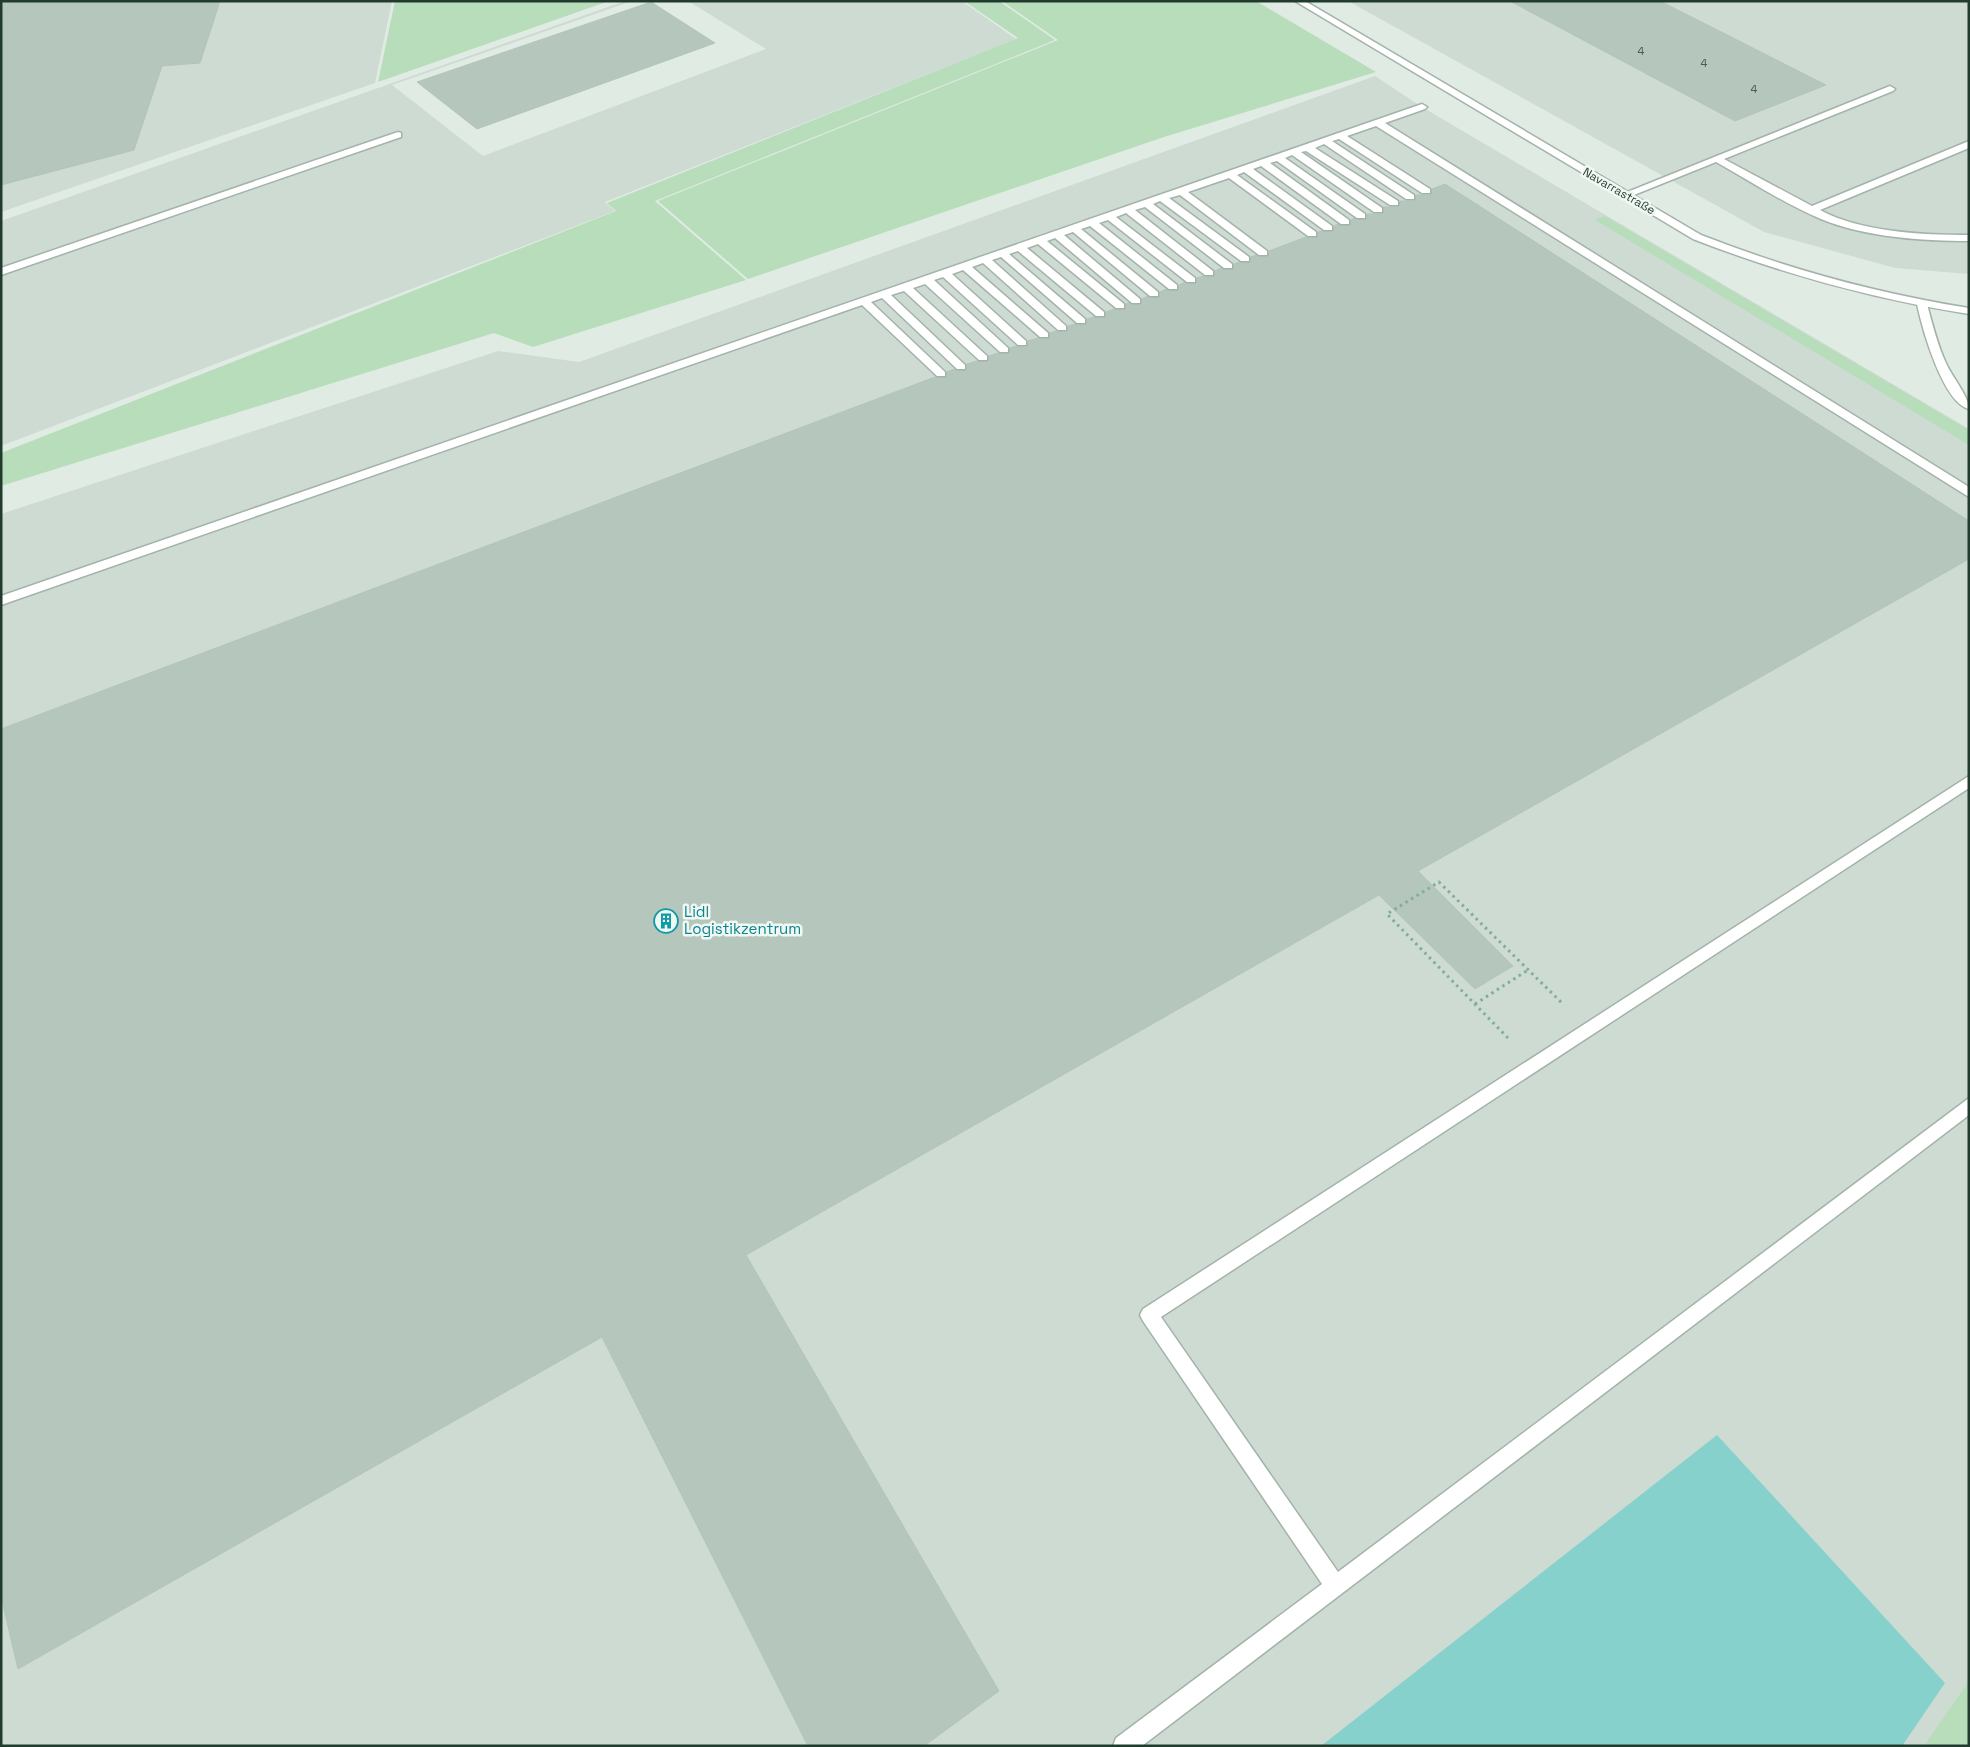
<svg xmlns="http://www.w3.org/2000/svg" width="1970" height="1747" font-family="'Space Grotesk',sans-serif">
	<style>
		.built { fill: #cedbd2 }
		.green { fill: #b8ddbb }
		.water { fill: #87d1cd }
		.building { fill: #b5c6bc; stroke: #b2c5b9 }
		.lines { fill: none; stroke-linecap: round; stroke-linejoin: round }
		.lane-casing { stroke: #a3b3aa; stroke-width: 3 }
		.street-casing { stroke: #a3b3aa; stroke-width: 3 }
		.path { stroke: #80af96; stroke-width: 3; stroke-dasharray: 2.5 4; stroke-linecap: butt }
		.lane { fill: #fff; fill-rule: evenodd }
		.street { fill: #fff; fill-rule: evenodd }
		.labels { text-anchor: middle; stroke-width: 5; stroke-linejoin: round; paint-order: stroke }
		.far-number-label { font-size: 11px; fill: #465e52 }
		.far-street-label { font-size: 12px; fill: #213c2f; stroke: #f0f8f3 }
		.culture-label { font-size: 15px; fill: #0d838f; stroke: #f0f8f3; text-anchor: start }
	</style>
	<rect width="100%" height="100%" fill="#e0ebe4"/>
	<g class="built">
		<path d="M1 1H392L375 83 1 212Z"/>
		<path d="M625 1H632L392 85 483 156 766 49 688 1H962L1016 39 605 202 615 211 1 446V221Z"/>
		<path d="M1348 1H1969V274L1895 268 1764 232Z"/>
		<path d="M1375 76 1422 107 1969 429V1746H1V514L498 351 579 362Z"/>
	</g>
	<g class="green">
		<path d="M395 1H609L378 82Z"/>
		<path d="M964 1H999L1055 40 655 201 746 280 533 347 494 333 1 486V453L616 211 607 203 1018 38Z"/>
		<path d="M1002 1H1256L1376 72 1164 137 748 279 658 201 1058 40Z"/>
		<path d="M1605 216 1969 430V445L1595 220Z"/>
		<path d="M1969 1681V1746H1924Z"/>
	</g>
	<path class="water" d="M1717 1435 1945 1683 1902 1746H1321Z"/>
	<g class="building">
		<path d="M1 1H220L200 63 162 66 134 150 1 185Z"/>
		<path d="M1510 1H1660L1826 85 1735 121Z"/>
		<path d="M651 2 715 43 477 129 417 82Z"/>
		<path d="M1445 184 1969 521V559L1418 871 1513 966 1475 989 1379 895 746 1255 999 1691 924 1746H808L602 1337 18 1669 1 1596V729L935 377 945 378 947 372 954 369 965 371 967 364 977 361 987 362 989 356 998 353 1008 354 1010 348 1016 346 1026 347 1028 341 1038 338 1048 339 1050 333 1056 331 1066 332 1068 326 1075 324 1085 325 1087 319 1094 317 1104 318 1106 312 1114 309 1124 310 1126 304 1129 303 1140 305 1142 299 1148 296 1158 298 1160 292 1166 289 1177 291 1179 285 1185 282 1195 284 1197 278 1203 276 1213 277 1215 271 1221 268 1232 270 1234 264 1239 262 1249 263 1251 257 1256 255 1267 257 1269 251 1306 237 1316 238 1318 232 1322 231 1332 232 1334 226 1338 224 1349 226 1351 220 1354 218 1365 220 1367 214H1382L1383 207H1398L1400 201H1414L1416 195H1430L1432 189Z"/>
	</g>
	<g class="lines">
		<g class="lane-casing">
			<g id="lane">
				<path d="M1890 86 1895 89 1893 91 1724 159 1812 206 1969 141V148L1820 210C1861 232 1922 235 1969 235V241C1922 241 1864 237 1821 219 1785 204 1750 181 1716 162L1629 197 1620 195Z"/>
				<path d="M1422 104 1427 107 1425 109 1385 123 1969 487V497L1376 126 1347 136 1430 189V193H1422L1339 139 1332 141 1414 195V199H1406L1324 144 1315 148 1398 201V205H1390L1306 151 1301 152 1382 208V212H1374L1292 155 1285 158 1365 214V218H1357L1277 161 1270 163 1349 220V224H1341L1261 166 1253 169 1332 226V230H1324L1244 172 1237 175 1316 232V236H1308L1229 178 1188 192 1267 251V255H1259L1180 195 1169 198 1249 257V261H1241L1160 201 1153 204 1232 264V268H1224L1145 207 1135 210 1213 271V275H1205L1126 213 1116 217 1195 278V282H1187L1108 220 1099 223 1177 285V289H1169L1090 226 1081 229 1158 292V296H1150L1073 232 1064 235 1140 299V303H1132L1055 238 1047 241 1124 304V308H1116L1038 244 1027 248 1104 312V316H1096L1018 251 1009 254 1085 319V323H1077L1001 257 992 260 1066 326V330H1058L983 263 972 267 1048 333V337H1040L963 270 952 274 1026 341V345H1018L943 277 934 280 1008 348V352H1000L925 284 913 288 987 356V360H979L904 291 891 295 965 365V369H957L882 298 871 302 945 372V376H937L862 305 1 605V596Z"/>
				<path d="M398 132 401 133V137L1 275V268Z"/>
				<path d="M1922 301 1927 304C1932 323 1937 343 1945 361 1951 376 1969 396 1969 409 1943 403 1922 328 1917 304Z"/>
				<path d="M1969 776V788L1161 1317 1338 1572 1969 1098V1115L1142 1746H1113L1116 1738 1322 1584 1143 1321 1140 1315 1143 1309Z"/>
			</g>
		</g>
		<g class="street-casing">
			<path id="street" d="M1295 1H1305L1701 235C1788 269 1876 293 1969 308V314C1874 299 1783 274 1693 239Z"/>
		</g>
		<g class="path">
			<path d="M1475 1004 1528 970"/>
			<path d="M1508 1038 1387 914 1439 882 1563 1004"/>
		</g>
		<use href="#lane" class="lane"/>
		<use href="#street" class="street"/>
	</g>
	<defs>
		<g id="building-ring" transform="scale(1.25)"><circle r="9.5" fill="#f0f8f3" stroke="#0f9aa8" stroke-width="1.5"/><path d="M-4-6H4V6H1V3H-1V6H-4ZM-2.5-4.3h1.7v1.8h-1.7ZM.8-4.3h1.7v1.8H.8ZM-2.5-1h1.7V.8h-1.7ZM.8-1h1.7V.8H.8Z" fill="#0f9aa8"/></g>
	</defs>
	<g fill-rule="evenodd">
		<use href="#building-ring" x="666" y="921"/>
	</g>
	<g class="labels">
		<g class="far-number-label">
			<text x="1641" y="55">4</text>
			<text x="1704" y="67">4</text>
			<text x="1754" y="93">4</text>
		</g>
		<g class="far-street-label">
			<text transform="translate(1619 191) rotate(30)" y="4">Navarrastraße</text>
		</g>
		<g class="culture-label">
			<text x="684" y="917">Lidl<tspan x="684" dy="17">Logistikzentrum</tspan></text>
		</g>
	</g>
	<rect width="1970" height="1747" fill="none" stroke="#213c2f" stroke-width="5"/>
</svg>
